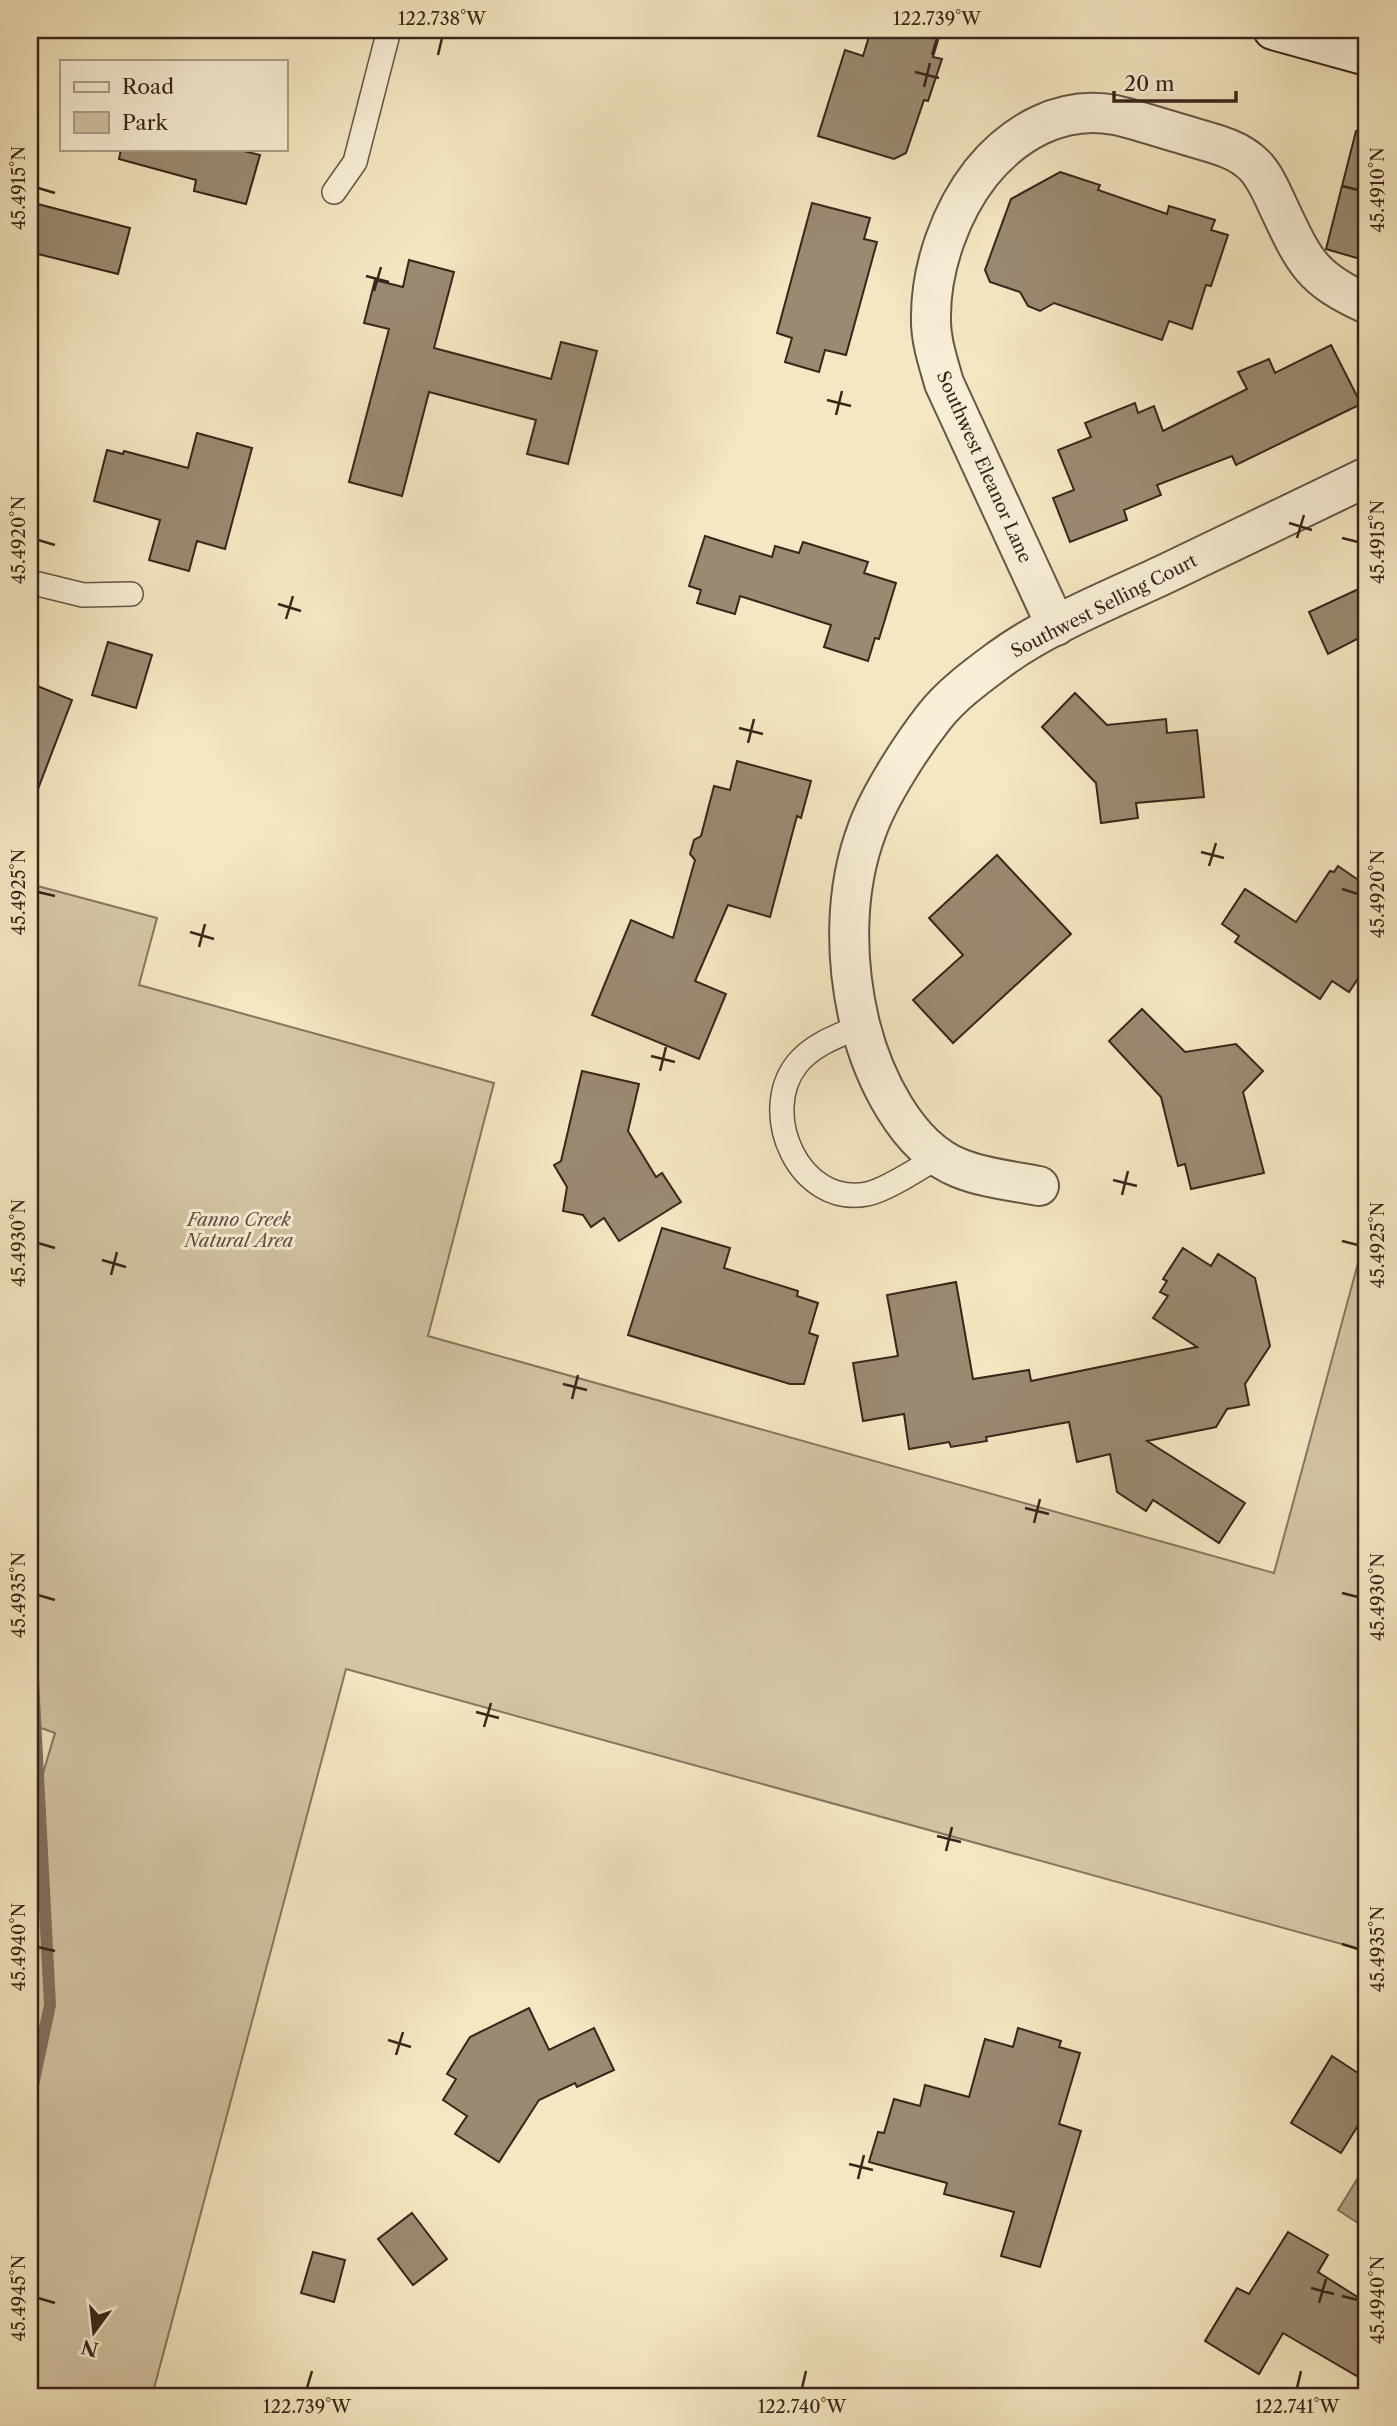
<svg xmlns="http://www.w3.org/2000/svg" width="1397" height="2426" font-family="'Libre Caslon Text',serif">
	<style>
		.green { fill: #d4c6a5; stroke: #867660; stroke-width: 2 }
		.water { fill: #b4a589; stroke: #82725d; stroke-width: 2 }
		.lines { fill: none; stroke-linecap: round; stroke-linejoin: round }
		.stream { stroke: #82725d; stroke-width: 12 }
		.building { fill: #9a8a72; stroke: #38251c; stroke-width: 2 }
		.lane-casing { stroke: #675645; stroke-width: 26 }
		.street-casing { stroke: #675645; stroke-width: 42 }
		.secondary-casing { stroke: #38251c; stroke-width: 42 }
		.lane { stroke: #f8efd7; stroke-width: 23 }
		.street { stroke: #f8efd7; stroke-width: 38 }
		.secondary { stroke: #f8efd7; stroke-width: 38 }
		.ticks { fill: none; stroke: #38251c; stroke-width: 2.5 }
		.labels { text-anchor: middle; stroke-width: 6; stroke-linejoin: round; paint-order: stroke }
		.street-label { font-size: 18px; fill: #38251c; stroke: #f8efd7 }
		.park-label { font-size: 18px; font-style: italic; fill: #5f4d3e; stroke: #f8efd7 }
		.neatline { fill: none; stroke: #38251c; stroke-width: 2.5 }
		.ticks-label { font-size: 18px; text-anchor: middle; fill: #38251c }
	</style>
	<rect width="100%" height="100%" fill="#f4e7c1"/>
	<filter id="stains"><feTurbulence type="fractalNoise" baseFrequency=".00286" numOctaves="4"/><feColorMatrix values="0 0 0 0 .2 0 0 0 0 .09 0 0 0 0 .02 0 0 0 .5 -.17"/></filter>
	<radialGradient id="worn" r=".72"><stop offset=".6" stop-color="#630" stop-opacity="0"/><stop offset="1" stop-color="#630" stop-opacity=".3"/></radialGradient>
	<path class="green" d="M30 884 157 918 139 985 494 1083 428 1336 1274 1573 1367 1230V1951L346 1669 152 2396H30V1817L55 1733 30 1724Z"/>
	<path class="water" d="M1358 2178 1367 2184V2229L1338 2210Z"/>
	<g class="lines">
		<path class="stream" d="M30 1622 50 2005 30 2099"/>
	</g>
	<g class="building">
		<path d="M871 30H941L933 57 942 59 928 101 924 100 906 153 894 159 818 136 845 50 863 56Z"/>
		<path d="M1356 131 1367 132V261L1326 249Z"/>
		<path d="M121 149H235L260 155 246 204 194 191 196 180 119 159Z"/>
		<path d="M1060 172 1100 185 1098 190 1167 214 1169 206 1215 220 1211 230 1228 235 1211 286 1206 285 1192 329 1169 321 1162 340 1054 303 1040 311 1028 306 1020 292 990 282 985 270 1011 199Z"/>
		<path d="M30 202 130 228 118 274 30 252Z"/>
		<path d="M812 203 870 218 864 239 877 242 846 355 825 350 819 372 785 362 792 338 777 333Z"/>
		<path d="M409 260 454 272 434 348 551 379 561 342 597 351 568 464 527 454 536 420 429 392 402 496 349 482 389 329 364 323 375 280 403 287Z"/>
		<path d="M1331 345 1361 404 1236 465 1232 456 1157 485 1161 495 1124 510 1127 520 1070 542 1053 498 1074 490 1058 450 1091 437 1085 423 1135 403 1138 413 1154 406 1163 431 1247 389 1238 372 1269 359 1275 373Z"/>
		<path d="M197 433 252 448 225 549 197 541 189 571 149 560 160 520 94 501 107 450 123 454 124 451 188 468Z"/>
		<path d="M705 536 772 557 775 546 799 553 803 542 868 562 864 573 896 583 879 639 875 638 868 661 824 647 831 625 740 596 735 614 697 603 701 590 689 586Z"/>
		<path d="M1367 585V634L1328 654 1309 612Z"/>
		<path d="M108 642 152 655 136 708 92 695Z"/>
		<path d="M30 683 72 700 33 802H30Z"/>
		<path d="M1075 693 1107 725 1166 719 1167 733 1197 730 1204 797 1136 803 1138 818 1101 823 1096 783 1042 727Z"/>
		<path d="M737 761 811 781 801 818 797 816 770 917 728 905 695 981 726 994 699 1059 592 1015 631 920 673 938 695 860 690 854 694 840 701 836 714 786 730 790Z"/>
		<path d="M997 855 1071 934 953 1043 913 1000 963 955 929 918Z"/>
		<path d="M1338 866 1367 886V965L1349 992 1332 981 1320 999 1235 942 1239 936 1222 924 1245 889 1296 922 1330 871 1334 872Z"/>
		<path d="M1142 1009 1185 1052 1236 1044 1263 1071 1243 1092 1264 1173 1191 1189 1185 1164 1178 1166 1161 1097 1109 1041Z"/>
		<path d="M582 1071 639 1084 628 1131 656 1177 662 1173 681 1202 619 1241 604 1218 591 1227 583 1215 563 1211 567 1187 554 1165 561 1161Z"/>
		<path d="M662 1228 730 1248 724 1268 798 1291 797 1296 818 1303 809 1333 818 1336 804 1384H790L628 1335Z"/>
		<path d="M1183 1248 1211 1266 1218 1254 1255 1278 1270 1346 1245 1384 1249 1405 1227 1409 1216 1427 1147 1441 1245 1503 1219 1543 1153 1500 1146 1511 1117 1492 1110 1454 1077 1462 1069 1422 986 1437 987 1441 951 1447 949 1442 909 1449 904 1414 863 1421 853 1363 898 1356 887 1295 956 1282 973 1379 1029 1370 1031 1381 1197 1347 1153 1318 1168 1296 1160 1292 1167 1281 1163 1279Z"/>
		<path d="M529 2008 549 2050 594 2028 614 2070 577 2087 575 2083 539 2100 499 2162 455 2134 467 2116 443 2100 456 2079 447 2074 470 2037Z"/>
		<path d="M1018 2028 1061 2041 1059 2047 1080 2053 1059 2124 1081 2131 1040 2267 1001 2256 1014 2212 944 2194 947 2183 869 2162 878 2132 884 2133 894 2099 920 2106 925 2085 969 2097 985 2039 1013 2047Z"/>
		<path d="M1332 2056 1367 2079V2111L1341 2153 1291 2123Z"/>
		<path d="M412 2213 447 2259 413 2285 378 2239Z"/>
		<path d="M1288 2232 1328 2255 1318 2272 1367 2303V2382L1283 2333 1259 2374 1205 2341 1237 2288 1249 2294Z"/>
		<path d="M313 2252 345 2260 334 2302 301 2293Z"/>
	</g>
	<g class="lines">
		<g class="lane-casing">
			<g id="lane">
				<path d="M334 192 355 162 389 30"/>
				<path d="M30 582 83 595 131 594"/>
				<path d="M861 1026C838 1036 813 1044 797 1064 758 1113 799 1207 867 1194 887 1190 919 1168 938 1157"/>
			</g>
		</g>
		<g class="street-casing">
			<g id="street">
				<path d="M1056 626 944 383C938 361 930 339 931 316 931 267 951 211 981 173 1014 132 1062 105 1115 115 1138 120 1160 128 1182 134 1206 142 1235 146 1254 165 1265 176 1272 193 1278 206 1304 261 1310 278 1367 304"/>
				<path d="M1039 1186C1013 1181 983 1178 959 1168 906 1147 873 1076 860 1024 845 962 844 891 867 830 879 796 912 745 934 717 951 695 977 676 1000 659 1046 625 1112 599 1165 574 1232 542 1300 509 1367 477"/>
			</g>
		</g>
		<g class="secondary-casing">
			<path id="secondary" d="M1273 30 1367 56"/>
		</g>
		<use href="#lane" class="lane"/>
		<use href="#street" class="street"/>
		<use href="#secondary" class="secondary"/>
	</g>
	<path class="ticks" d="M438 55 442 38M932 55 937 38M915 72 939 78M924 87 930 63M1342 186 1358 190M38 188 55 193M366 276 389 282M374 291 381 267M827 400 851 406M836 415 842 391M1289 523 1312 530M1297 538 1304 515M1342 538 1358 542M38 540 55 545M278 604 301 611M286 619 293 596M739 728 763 734M748 743 754 719M1201 852 1224 858M1209 866 1216 843M1342 889 1358 894M38 892 55 896M190 932 214 939M199 947 205 924M651 1056 675 1062M660 1071 666 1047M1113 1180 1137 1186M1122 1195 1128 1171M1342 1241 1358 1245M38 1243 55 1248M102 1260 126 1267M111 1275 117 1252M563 1384 587 1390M572 1399 578 1375M1025 1508 1049 1514M1034 1523 1040 1499M1342 1593 1358 1597M38 1595 55 1600M476 1712 499 1718M484 1727 491 1703M937 1836 961 1842M946 1851 952 1827M1342 1944 1358 1949M38 1947 55 1951M388 2040 411 2047M396 2055 403 2032M849 2164 873 2170M858 2179 864 2155M1311 2288 1334 2294M1342 2296 1358 2300M38 2298 55 2303M1319 2303 1326 2279M307 2388 312 2371M802 2388 806 2371M1297 2388 1301 2371"/>
	<g class="labels">
		<g class="street-label">
			<text transform="translate(984 467) rotate(66)" y="6">Southwest Eleanor Lane</text>
			<text transform="translate(1104 606) rotate(-27)" y="6">Southwest Selling Court</text>
		</g>
		<g class="park-label">
			<text x="239" y="1226">Fanno Creek<tspan x="239" dy="21">Natural Area</tspan></text>
		</g>
	</g>
	<rect width="1397" height="2426" fill="none" stroke="#f4e7c1" stroke-width="77"/>
	<rect x="60" y="60" width="228" height="91" fill="#f8efd7" stroke="#ab9e8c" stroke-width="2"/>
	<rect x="74" y="82" width="35" height="10" fill="#f8efd7" stroke="#ab9e8c" stroke-width="2"/>
	<text x="122" y="94" font-size="21" fill="#38251c">Road</text>
	<rect x="74" y="112" width="35" height="21" fill="#d4c6a5" stroke="#ab9e8c" stroke-width="2"/>
	<text x="122" y="130" font-size="21" fill="#38251c">Park</text>
	<g transform="translate(94 2332) rotate(195)" stroke="#f8efd7" stroke-width="5" paint-order="stroke">
	<path d="M0-5L12 26L0 18L-12 26Z" fill="#38251c"/>
	<text y="-10" font-size="19" font-weight="bold" text-anchor="middle" fill="#38251c">N</text>
	</g>
	<path d="M1114 91v10h122v-10" fill="none" stroke="#38251c" stroke-width="3.5"/>
	<text x="1124" y="91" font-size="21" fill="#38251c" stroke="#f8efd7" stroke-width="5" paint-order="stroke">20 m</text>
	<rect x="38" y="38" width="1320" height="2350" class="neatline"/>
	<g class="ticks-label">
		<text x="442" y="25">122.738°W</text>
		<text x="937" y="25">122.739°W</text>
		<text transform="translate(19 188) rotate(-90)" y="6">45.4915°N</text>
		<text transform="translate(1378 190) rotate(-90)" y="6">45.4910°N</text>
		<text transform="translate(19 540) rotate(-90)" y="6">45.4920°N</text>
		<text transform="translate(1378 542) rotate(-90)" y="6">45.4915°N</text>
		<text transform="translate(19 892) rotate(-90)" y="6">45.4925°N</text>
		<text transform="translate(1378 894) rotate(-90)" y="6">45.4920°N</text>
		<text transform="translate(19 1243) rotate(-90)" y="6">45.4930°N</text>
		<text transform="translate(1378 1245) rotate(-90)" y="6">45.4925°N</text>
		<text transform="translate(19 1595) rotate(-90)" y="6">45.4935°N</text>
		<text transform="translate(1378 1597) rotate(-90)" y="6">45.4930°N</text>
		<text transform="translate(19 1947) rotate(-90)" y="6">45.4940°N</text>
		<text transform="translate(1378 1949) rotate(-90)" y="6">45.4935°N</text>
		<text transform="translate(19 2298) rotate(-90)" y="6">45.4945°N</text>
		<text transform="translate(1378 2300) rotate(-90)" y="6">45.4940°N</text>
		<text x="307" y="2413">122.739°W</text>
		<text x="802" y="2413">122.740°W</text>
		<text x="1297" y="2413">122.741°W</text>
	</g>
	<rect width="100%" height="100%" filter="url(#stains)"/>
	<rect width="100%" height="100%" fill="url(#worn)"/>
</svg>
